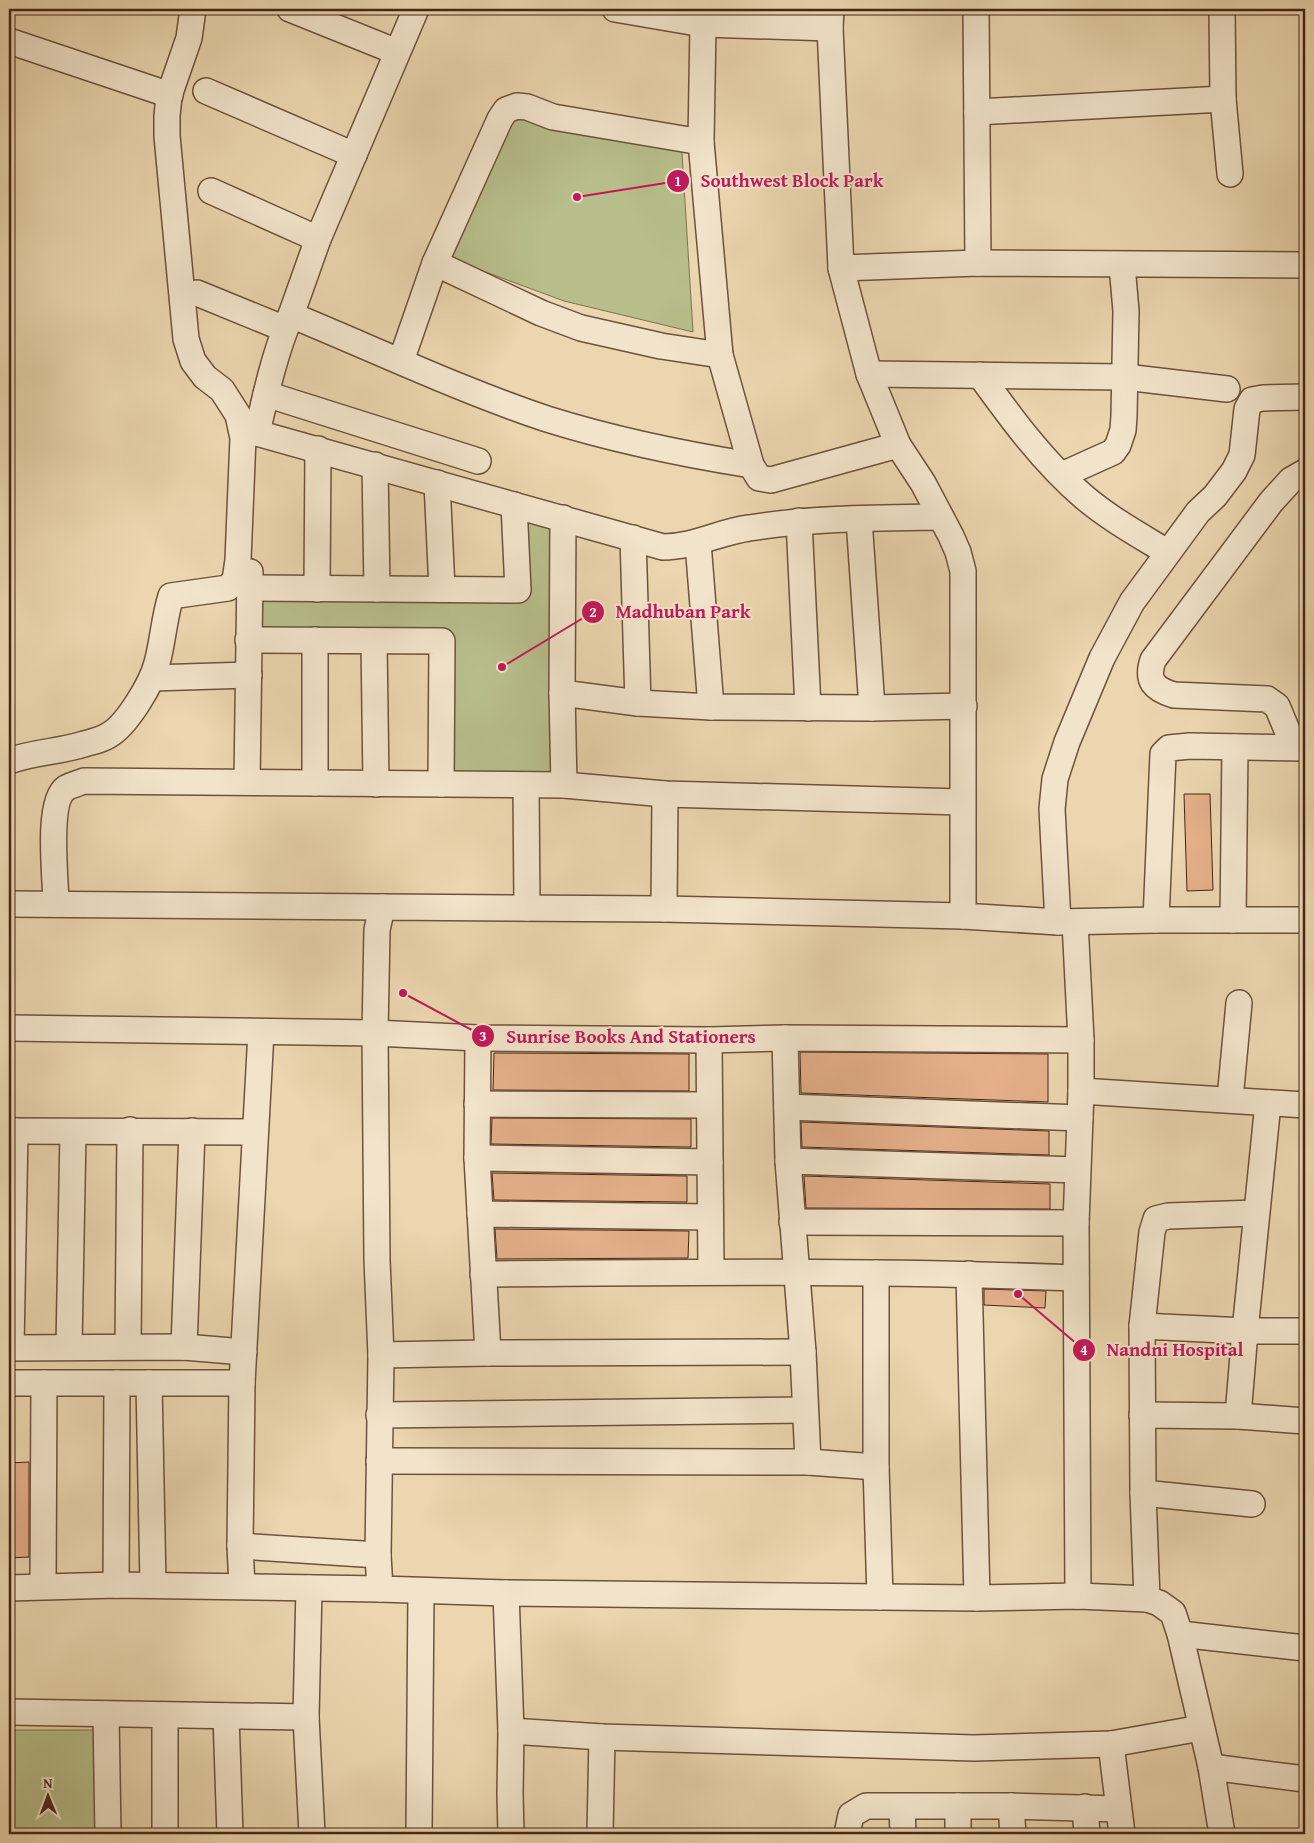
<svg xmlns="http://www.w3.org/2000/svg" width="1314" height="1843" font-family="'Gentium Book Plus',serif">
	<style>
		.green { fill: #b7be8b; stroke: #7e7250 }
		.building { fill: #e4af89; stroke: #452616 }
		.lines { fill: none; stroke-linecap: round; stroke-linejoin: round }
		.minor-casing { stroke: #6e523c; stroke-width: 28 }
		.minor { stroke: #f2e4cb; stroke-width: 25 }
		.leader { fill: none; stroke: #c2185b; stroke-width: 2 }
		.callout-dot { fill: #c2185b; stroke: #f2e4cb; stroke-width: 2 }
		.mark-label { font-size: 15px; text-anchor: middle; font-weight: bold; fill: #fff }
		.callout-label { font-size: 19px; text-anchor: middle; font-weight: bold; fill: #c2185b; stroke: #f2e4cb; stroke-width: 4; stroke-linejoin: round; paint-order: stroke }
	</style>
	<rect width="100%" height="100%" fill="#ebd6af"/>
	<filter id="stains"><feTurbulence type="fractalNoise" baseFrequency=".004" numOctaves="4"/><feColorMatrix values="0 0 0 0 .2 0 0 0 0 .09 0 0 0 0 .02 0 0 0 .5 -.17"/></filter>
	<radialGradient id="worn" r=".72"><stop offset=".6" stop-color="#630" stop-opacity="0"/><stop offset="1" stop-color="#630" stop-opacity=".3"/></radialGradient>
	<g class="green">
		<path d="M500 108 681 137 693 332 564 301 448 258Z"/>
		<path d="M514 505 563 518 564 785 441 784 442 641 248 640 249 588 518 590Z"/>
		<rect x="9" y="1730" width="88" height="104"/>
	</g>
	<g class="building">
		<path d="M1184 794H1210L1213 890 1187 891Z"/>
		<path d="M800 1052 1048 1054V1102L801 1093Z"/>
		<path d="M494 1053 689 1054V1091L493 1090Z"/>
		<path d="M492 1118 691 1119V1147L491 1144Z"/>
		<path d="M801 1122 1049 1131V1155L802 1147Z"/>
		<path d="M492 1173 687 1176V1202L494 1200Z"/>
		<path d="M804 1176 1050 1184V1209L806 1208Z"/>
		<path d="M495 1229 689 1231 688 1258 497 1259Z"/>
		<path d="M984 1289 1046 1291 1045 1308 984 1305Z"/>
		<path d="M29 1462V1557L9 1558V1463Z"/>
	</g>
	<g class="lines">
		<g class="minor-casing">
			<g id="minor">
				<path d="M290 9 397 52"/>
				<path d="M416 9 318 239 291 315C376 350 460 390 547 419 614 440 682 454 751 465"/>
				<path d="M615 9 703 24 830 28"/>
				<path d="M831 9 830 28 841 268 869 374 898 445 923 483 951 536 958 552 963 571V916L1058 922 1156 920H1305"/>
				<path d="M976 9 978 263"/>
				<path d="M1222 9 1223 99 1230 174"/>
				<path d="M703 24 701 142 720 355 751 465 759 478 771 480 898 445"/>
				<path d="M9 41 170 95"/>
				<path d="M206 91 354 155"/>
				<path d="M977 112 1223 99"/>
				<path d="M701 142 553 117 527 107 517 106 506 110 500 119 435 263 541 313 581 328 661 346 720 355"/>
				<path d="M211 191 318 239"/>
				<path d="M841 268 978 263 1305 265"/>
				<path d="M197 293 285 329"/>
				<path d="M291 315C275 352 266 393 257 433L663 547C694 547 719 532 749 528 812 518 876 518 940 517"/>
				<path d="M401 361 435 263"/>
				<path d="M869 374 1125 377 1227 389"/>
				<path d="M980 375C1011 418 1044 463 1084 497 1110 519 1139 535 1167 552"/>
				<path d="M266 394 478 461"/>
				<path d="M375 465 377 589"/>
				<path d="M1062 475 1113 452 1118 445 1123 430 1124 416 1126 311 1122 265"/>
				<path d="M437 483 442 589"/>
				<path d="M563 518 562 693 638 703 711 707 872 708 964 706"/>
				<path d="M859 519 872 708"/>
				<path d="M799 521 808 708"/>
				<path d="M633 538 638 703"/>
				<path d="M698 543 711 707"/>
				<path d="M249 588 518 590 514 505"/>
				<path d="M317 589 318 449"/>
				<path d="M248 640 442 641 441 784"/>
				<path d="M374 641 376 784"/>
				<path d="M152 678 249 675"/>
				<path d="M562 693 564 785"/>
				<path d="M1294 747 1277 706 1267 699 1174 695C1154 689 1146 681 1153 660L1271 502 1291 480 1305 472"/>
				<path d="M9 761C33 752 59 752 84 744 91 742 102 740 109 735 127 725 152 683 157 663 163 641 164 618 171 596L228 588 235 580 238 560 243 438 238 415 222 390 205 377 193 361 186 339 167 136V116L169 96 189 38 193 9"/>
				<path d="M247 782 250 572"/>
				<path d="M315 783V640"/>
				<path d="M526 785 527 908"/>
				<path d="M9 904 382 907"/>
				<path d="M56 904C56 881 46 802 66 788 71 785 79 783 84 781L564 785 665 794 962 802"/>
				<path d="M664 909 665 794"/>
				<path d="M963 916 664 909 382 907 377 930 375 1033 377 1260 381 1355 378 1555 380 1589 506 1593 977 1598 1078 1596 1147 1599 1159 1603 1173 1613 1180 1634 1211 1767 1222 1834"/>
				<path d="M1156 920 1163 754 1169 748 1190 746 1305 748"/>
				<path d="M1233 920 1235 747"/>
				<path d="M1058 922 1052 809 1055 779 1067 742 1102 658 1132 602 1198 512 1215 496 1234 471 1242 455 1247 409 1252 400 1263 398 1305 397"/>
				<path d="M1075 922 1081 1040V1091L1076 1223 1078 1596"/>
				<path d="M9 1028 375 1033 478 1038 709 1040 785 1038 1081 1040"/>
				<path d="M478 1038 477 1158 488 1353"/>
				<path d="M785 1038 788 1161 803 1352 808 1462"/>
				<path d="M709 1040 711 1271"/>
				<path d="M1081 1091 1305 1105"/>
				<path d="M1230 1099 1239 1003"/>
				<path d="M477 1104 708 1105"/>
				<path d="M787 1107 1080 1118"/>
				<path d="M9 1131 255 1132"/>
				<path d="M477 1158 710 1162"/>
				<path d="M788 1161 1077 1170"/>
				<path d="M480 1214 710 1217"/>
				<path d="M792 1222 1076 1223"/>
				<path d="M876 1273V1467L880 1597"/>
				<path d="M483 1274C680 1272 878 1270 1076 1278"/>
				<path d="M969 1274 977 1598"/>
				<path d="M1142 1326 1245 1331H1305"/>
				<path d="M128 1346 130 1130"/>
				<path d="M69 1347 73 1132"/>
				<path d="M184 1347 192 1131"/>
				<path d="M9 1348 184 1347 244 1352"/>
				<path d="M11 1348 15 1131"/>
				<path d="M381 1355 488 1353 803 1352"/>
				<path d="M9 1383H242"/>
				<path d="M149 1383 153 1585"/>
				<path d="M379 1415 805 1410"/>
				<path d="M1142 1415 1238 1416 1305 1421"/>
				<path d="M1238 1416 1245 1331 1268 1103"/>
				<path d="M379 1461 808 1462 876 1467"/>
				<path d="M1143 1493 1252 1504"/>
				<path d="M240 1546 378 1555"/>
				<path d="M116 1585 117 1383"/>
				<path d="M43 1586 44 1383"/>
				<path d="M242 1586 240 1546 242 1383 261 1032"/>
				<path d="M9 1588 116 1585 380 1589"/>
				<path d="M309 1588 306 1717 312 1834"/>
				<path d="M506 1593 511 1731 510 1794 511 1834"/>
				<path d="M1147 1599 1143 1493 1142 1326 1152 1232 1156 1219 1168 1216 1256 1213"/>
				<path d="M1180 1634 1305 1648"/>
				<path d="M9 1712 306 1717"/>
				<path d="M106 1714 108 1834"/>
				<path d="M226 1716 230 1834"/>
				<path d="M511 1731 602 1737 974 1748 1111 1744 1201 1728"/>
				<path d="M1111 1744 1122 1834"/>
				<path d="M1211 1767 1305 1779"/>
				<path d="M1011 1806 1013 1834"/>
				<path d="M902 1807 903 1834"/>
				<path d="M1085 1807 1087 1834"/>
				<path d="M165 1834V1715"/>
				<path d="M419 1834 421 1591"/>
				<path d="M600 1834 602 1737"/>
				<path d="M847 1834 851 1815 866 1806H1011L1118 1809"/>
				<path d="M958 1834V1806"/>
			</g>
		</g>
		<use href="#minor" class="minor"/>
	</g>
	<path class="leader" d="M577 197L678 181M502 667L593 612M403 993L483 1036M1018 1294L1084 1350"/>
	<g class="callout-dot">
		<circle cx="577" cy="197" r="5"/>
		<circle cx="502" cy="667" r="5"/>
		<circle cx="403" cy="993" r="5"/>
		<circle cx="1018" cy="1294" r="5"/>
		<circle cx="678" cy="181" r="12"/>
		<circle cx="593" cy="612" r="12"/>
		<circle cx="483" cy="1036" r="12"/>
		<circle cx="1084" cy="1350" r="12"/>
	</g>
	<g class="mark-label">
		<text x="678" y="186">1</text>
		<text x="593" y="617">2</text>
		<text x="483" y="1041">3</text>
		<text x="1084" y="1355">4</text>
	</g>
	<g class="callout-label">
		<text x="792" y="187">Southwest Block Park</text>
		<text x="683" y="618">Madhuban Park</text>
		<text x="631" y="1043">Sunrise Books And Stationers</text>
		<text x="1175" y="1356">Nandni Hospital</text>
	</g>
	<rect width="1314" height="1843" fill="none" stroke="#ebd6af" stroke-width="30"/>
	<rect x="10" y="10" width="1294" height="1823" fill="none" stroke="#452616" stroke-width="2.5"/>
	<rect x="15" y="15" width="1284" height="1813" fill="none" stroke="#452616"/>
	<g transform="translate(48 1796) rotate(359)" stroke="#f2e4cb" stroke-width="4" paint-order="stroke">
	<path d="M0-4L9 19L0 12L-9 19Z" fill="#452616"/>
	<text y="-8" font-size="14" font-weight="bold" text-anchor="middle" fill="#452616">N</text>
	</g>
	<rect width="100%" height="100%" filter="url(#stains)"/>
	<rect width="100%" height="100%" fill="url(#worn)"/>
</svg>
